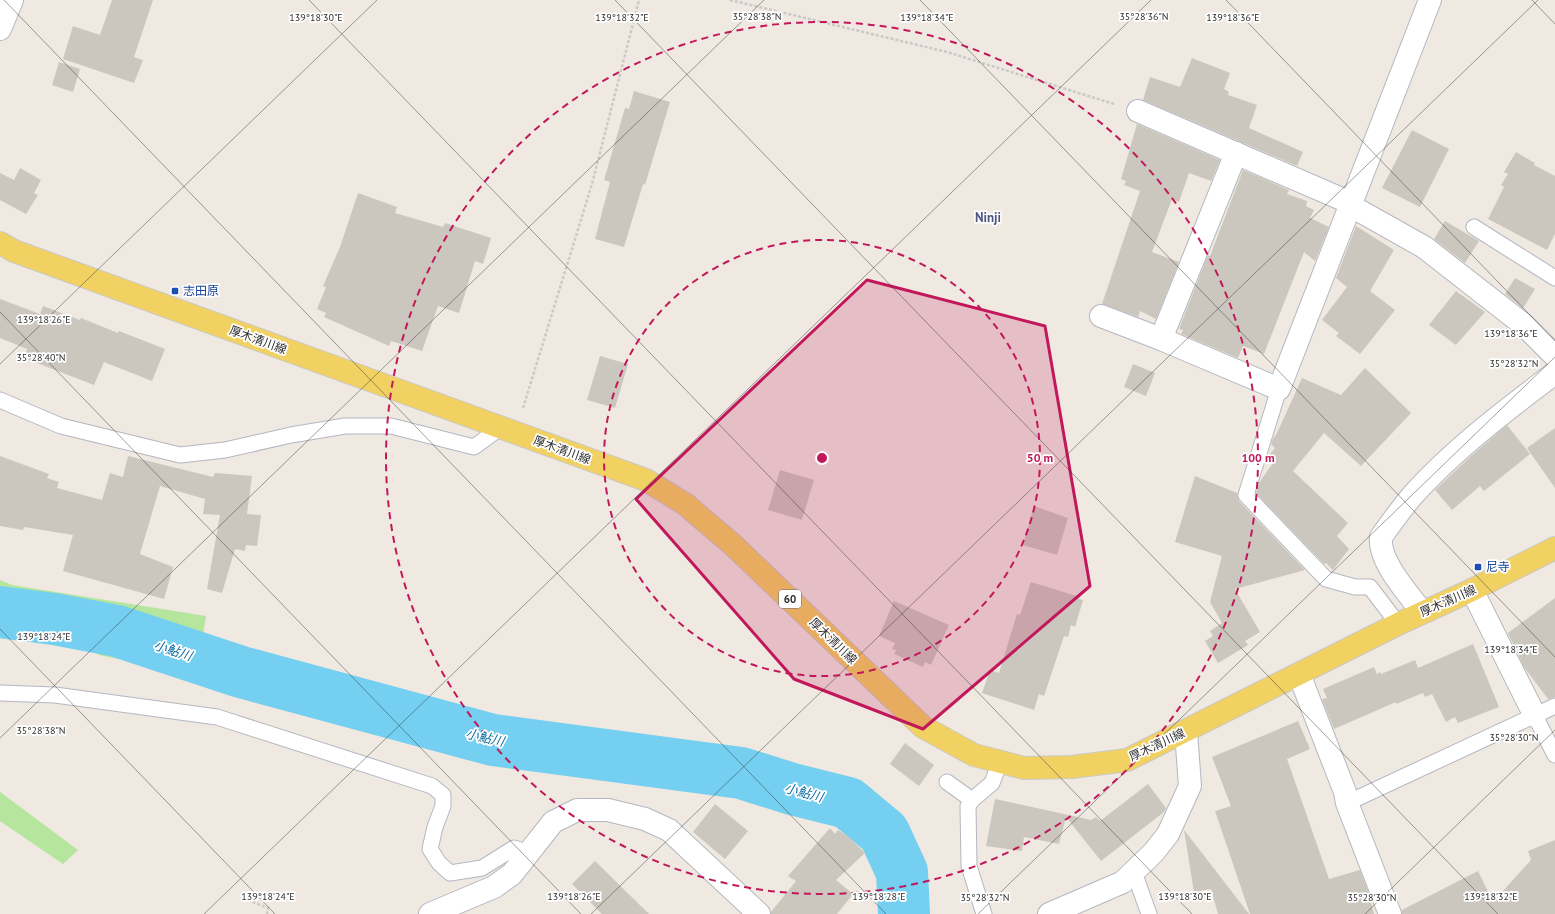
<svg xmlns="http://www.w3.org/2000/svg" width="1555" height="914" font-family="'PT Sans','Noto Sans JP',sans-serif">
	<style>
		.green { fill: #b6e59e }
		.lines { fill: none; stroke-linecap: round; stroke-linejoin: round }
		.river { stroke: #75cff0; stroke-width: 52 }
		.building { fill: #cbc7bf }
		.lane-casing { stroke: #b4b7c1; stroke-width: 17 }
		.street-casing { stroke: #b4b7c1; stroke-width: 24 }
		.primary-casing { stroke: #c9c9c9; stroke-width: 24 }
		.path { stroke: #c9c9c9; stroke-width: 2.5; stroke-dasharray: 3 2; stroke-linecap: butt }
		.lane { stroke: #fff; stroke-width: 15 }
		.street { stroke: #fff; stroke-width: 22 }
		.primary { stroke: #f2d163; stroke-width: 22 }
		.marked { fill: #c2185b; fill-opacity: 0.2; stroke: #c2185b; stroke-width: 3; stroke-linejoin: round }
		.ticks { fill: none; stroke: #2e2e2e; stroke-width: 1; stroke-opacity: 0.45 }
		.ring { fill: none; stroke: #c2185b; stroke-width: 2; stroke-dasharray: 7 5 }
		.transit-dot { fill: #1a4fb4; stroke: #fff; stroke-width: 1.5 }
		.labels { text-anchor: middle; stroke-width: 3.5; stroke-linejoin: round; paint-order: stroke }
		.shield { fill: #fff; stroke: #6d6d6d; stroke-width: 1 }
		.shield-label { font-size: 11px; font-weight: bold; fill: #2e2e2e }
		.transit-label { font-size: 12px; fill: #164399; stroke: #fff; text-anchor: start }
		.street-label { font-size: 12px; fill: #2e2e2e; stroke: #fff }
		.neighbourhood-label { font-size: 13px; font-weight: bold; fill: #4d5680; stroke: #fff }
		.water-label { font-size: 13px; font-style: italic; fill: #0d6fa3; stroke: #fff }
		.ticks-label { font-size: 10px; text-anchor: middle; fill: #2e2e2e; stroke: #fff; stroke-width: 3.5; stroke-linejoin: round; paint-order: stroke }
		.centre { fill: #c2185b; stroke: #fff; stroke-width: 2 }
		.ring-label { font-size: 12px; text-anchor: middle; font-weight: bold; fill: #c2185b; stroke: #fff; stroke-width: 3.5; stroke-linejoin: round; paint-order: stroke }
	</style>
	<rect width="100%" height="100%" fill="#efe9e1"/>
	<g class="green">
		<path d="M0 580 12 585 206 616 197 675 99 655 67 625 0 624Z"/>
		<path d="M0 792 78 850 63 864 0 821Z"/>
	</g>
	<g class="lines">
		<path class="river" d="M0 612 54 619 117 631 241 672 493 740 741 773 792 789 848 803 884 833 902 872 904 914"/>
	</g>
	<g class="building">
		<path d="M112 0H153L134 57 143 60 134 83 63 59 73 26 100 35Z"/>
		<path d="M1192 58 1230 73 1224 89 1229 92 1228 95 1257 105 1249 128 1303 152 1297 166 1143 100 1150 77 1180 87Z"/>
		<path d="M59 62 80 69 73 92 52 85Z"/>
		<path d="M634 91 670 102 645 185 643 184 624 247 595 239 610 182 604 180 625 108 629 109Z"/>
		<path d="M1137 124 1220 160 1211 181 1189 173 1179 202 1172 199 1152 252 1179 262 1156 319 1140 311 1138 317 1102 304 1140 191 1124 185 1126 181 1121 179Z"/>
		<path d="M1412 130 1449 149 1420 207 1382 188Z"/>
		<path d="M1516 152 1535 163 1534 165 1555 176V234L1547 250 1488 219 1504 187 1501 185 1508 174 1504 172Z"/>
		<path d="M20 168 41 180 34 193 38 195 26 214 0 200V173L14 180Z"/>
		<path d="M1243 170 1289 190 1287 194 1307 201 1306 206 1314 210 1310 218 1329 227 1315 261 1304 252 1264 354 1243 346 1238 358 1181 334 1183 330 1179 329 1208 255 1210 256Z"/>
		<path d="M358 193 397 207 395 213 443 227 445 223 491 238 483 264 475 261 459 313 438 306 422 351 391 341 389 346 324 317 326 313 317 309 326 287 323 286 340 247Z"/>
		<path d="M1445 221 1479 241 1465 263 1434 239Z"/>
		<path d="M1356 226 1394 250 1370 291 1395 310 1360 354 1336 336 1339 333 1322 320 1347 287 1336 278Z"/>
		<path d="M1515 278 1535 289 1523 308 1505 294Z"/>
		<path d="M1456 291 1485 312 1456 345 1429 325Z"/>
		<path d="M0 299 40 314 43 306 80 320 81 318 118 333 119 331 165 349 152 381 104 362 94 385 24 358 27 349 0 338Z"/>
		<path d="M600 356 628 364 615 408 587 400Z"/>
		<path d="M1133 364 1155 373 1146 396 1124 387Z"/>
		<path d="M1365 368 1411 413 1361 466 1324 433 1293 471 1348 523 1337 536 1349 549 1333 570 1326 563 1324 564 1256 493 1259 483 1275 460 1269 455 1275 448 1271 444 1273 439 1277 433 1302 378 1341 395Z"/>
		<path d="M1507 425 1530 454 1484 491 1480 486 1452 510 1435 490 1471 456Z"/>
		<path d="M1555 428V488L1527 448Z"/>
		<path d="M0 456 49 474 47 478 59 482 57 488 102 500 110 473 123 477 128 456 213 477 215 473 252 476 247 514 261 515 257 546 246 545 245 551 235 549 222 593 207 589 220 515 203 514 205 499 160 486 140 554 173 567 164 599 63 571 73 535 24 527 23 530 0 526Z"/>
		<path d="M780 470 814 480 802 520 768 510Z"/>
		<path d="M1195 476 1237 493 1239 501 1305 570 1235 589 1260 632 1245 641 1248 645 1218 663 1205 641 1213 636 1210 631 1222 623 1210 602 1222 556 1175 542Z"/>
		<path d="M1034 506 1068 518 1057 555 1023 545Z"/>
		<path d="M1031 582 1080 597 1079 599 1083 600 1075 627 1071 625 1068 637 1064 636 1044 696 1039 694 1034 710 982 693 990 670 999 673 1017 614 1020 615Z"/>
		<path d="M1555 598V697L1548 699 1524 667 1508 633Z"/>
		<path d="M894 601 949 625 931 665 925 662 923 667 894 654 896 650 892 649 895 643 879 636Z"/>
		<path d="M1473 644 1499 707 1458 723 1455 717 1446 722 1432 694 1425 697 1423 693 1396 704V702L1334 729 1322 699 1327 698 1323 689 1374 667 1377 674 1380 672 1381 674 1415 660 1418 668Z"/>
		<path d="M1298 721 1310 749 1287 759 1329 879 1360 870 1368 891 1374 914H1250L1215 811 1231 806 1212 757Z"/>
		<path d="M905 743 934 765 919 786 890 764Z"/>
		<path d="M1148 784 1166 808 1164 812 1101 861 1066 817 1059 844 1024 837 1022 851 986 846 995 799 1091 820 1096 817 1100 821Z"/>
		<path d="M715 804 748 831 725 859 693 832Z"/>
		<path d="M830 828 835 834 838 830 849 837 865 853 836 880 853 894 837 914H771V912L796 881 788 876Z"/>
		<path d="M1184 830 1202 853 1249 914H1218L1211 889 1194 892Z"/>
		<path d="M1555 840V914H1402V910L1478 871 1493 902 1531 860 1528 851Z"/>
		<path d="M595 861 649 914H602L572 884Z"/>
	</g>
	<g class="lines">
		<g class="lane-casing">
			<g id="lane">
				<path d="M1474 227 1555 278"/>
				<path d="M1279 389 1246 495 1326 579 1355 587H1370L1398 624"/>
				<path d="M0 400 61 426 180 455 225 450 291 435 345 426H391L474 447 500 428"/>
				<path d="M0 693 55 695 217 717 432 786 443 795V806L435 827 430 849 439 863 450 873 482 868 514 848 530 853"/>
				<path d="M1535 716 1555 755"/>
				<path d="M947 782 972 800"/>
				<path d="M1347 803 1555 706"/>
				<path d="M1134 872 1149 914"/>
				<path d="M984 914 969 866 968 806 972 800 992 783 1000 762"/>
			</g>
		</g>
		<g class="street-casing">
			<g id="street">
				<path d="M0 29 12 0"/>
				<path d="M1138 111 1344 200 1351 206 1424 247 1524 325 1555 356"/>
				<path d="M1101 316 1161 339 1279 389 1430 0"/>
				<path d="M1161 339 1236 153"/>
				<path d="M1472 590 1535 716"/>
				<path d="M1422 612C1408 593 1378 561 1381 537 1391 523 1401 509 1412 496 1453 450 1506 410 1555 373"/>
				<path d="M1299 674 1345 792 1347 803 1390 914"/>
				<path d="M430 914 494 887 512 874 553 822 577 810H608L645 819 669 830 759 914"/>
				<path d="M1049 914 1123 882 1154 852 1168 834 1190 786 1186 732"/>
			</g>
		</g>
		<g class="primary-casing">
			<path id="primary" d="M0 243 14 251 646 480 685 504 732 544 923 727 974 755 1024 768 1072 767 1127 760 1398 624 1472 590 1555 548"/>
		</g>
		<g class="path">
			<path d="M730 0 947 52 1114 104"/>
			<path d="M523 408 592 184 639 0"/>
			<path d="M248 900 268 908 267 914"/>
		</g>
		<use href="#lane" class="lane"/>
		<use href="#street" class="street"/>
		<use href="#primary" class="primary"/>
	</g>
	<path class="marked" d="M867 280 1045 326 1090 586 923 729 794 679 636 499Z"/>
	<path class="ticks" d="M4 0 886 914M309 0 1192 914M615 0 1498 914M920 0 1555 657M1226 0 1555 341M1532 0 1555 24M0 312 581 914M0 364 377 0M0 629 275 914M0 738 764 0M204 914 1151 0M591 914 1538 0M978 914 1555 357M1365 914 1555 730"/>
	<g class="ring">
		<circle cx="822" cy="458" r="218"/>
		<circle cx="822" cy="458" r="436"/>
	</g>
	<g class="transit-dot">
		<rect x="171" y="287" width="8" height="8" rx="2"/>
		<rect x="1474" y="563" width="8" height="8" rx="2"/>
	</g>
	<g class="labels">
		<rect class="shield" x="779" y="590" width="22" height="18" rx="3"/>
		<g class="shield-label">
			<text x="790" y="603">60</text>
		</g>
		<g class="transit-label">
			<text x="183" y="295">志田原</text>
			<text x="1486" y="571">尼寺</text>
		</g>
		<g class="street-label">
			<text transform="translate(258 340) rotate(20)" y="4">厚木清川線</text>
			<text transform="translate(562 450) rotate(20)" y="4">厚木清川線</text>
			<text transform="translate(1448 601) rotate(-24)" y="4">厚木清川線</text>
			<text transform="translate(833 641) rotate(44)" y="4">厚木清川線</text>
			<text transform="translate(1157 745) rotate(-25)" y="4">厚木清川線</text>
		</g>
		<g class="neighbourhood-label">
			<text x="988" y="222">Ninji</text>
		</g>
		<g class="water-label">
			<text transform="translate(173 650) rotate(18)" y="5">小鮎川</text>
			<text transform="translate(485 737) rotate(13)" y="5">小鮎川</text>
			<text transform="translate(804 792) rotate(15)" y="5">小鮎川</text>
		</g>
	</g>
	<g class="ticks-label">
		<text x="757" y="20">35°28'38"N</text>
		<text x="1144" y="20">35°28'36"N</text>
		<text x="316" y="21">139°18'30"E</text>
		<text x="622" y="21">139°18'32"E</text>
		<text x="927" y="21">139°18'34"E</text>
		<text x="1233" y="21">139°18'36"E</text>
		<text x="44" y="323">139°18'26"E</text>
		<text x="1511" y="337">139°18'36"E</text>
		<text x="41" y="361">35°28'40"N</text>
		<text x="1514" y="367">35°28'32"N</text>
		<text x="44" y="640">139°18'24"E</text>
		<text x="1511" y="653">139°18'34"E</text>
		<text x="41" y="734">35°28'38"N</text>
		<text x="1514" y="741">35°28'30"N</text>
		<text x="268" y="900">139°18'24"E</text>
		<text x="574" y="900">139°18'26"E</text>
		<text x="879" y="900">139°18'28"E</text>
		<text x="1185" y="900">139°18'30"E</text>
		<text x="1491" y="900">139°18'32"E</text>
		<text x="985" y="901">35°28'32"N</text>
		<text x="1372" y="901">35°28'30"N</text>
	</g>
	<circle cx="822" cy="458" r="6" class="centre"/>
	<g class="ring-label">
		<text x="1040" y="462">50 m</text>
		<text x="1258" y="462">100 m</text>
	</g>
</svg>
